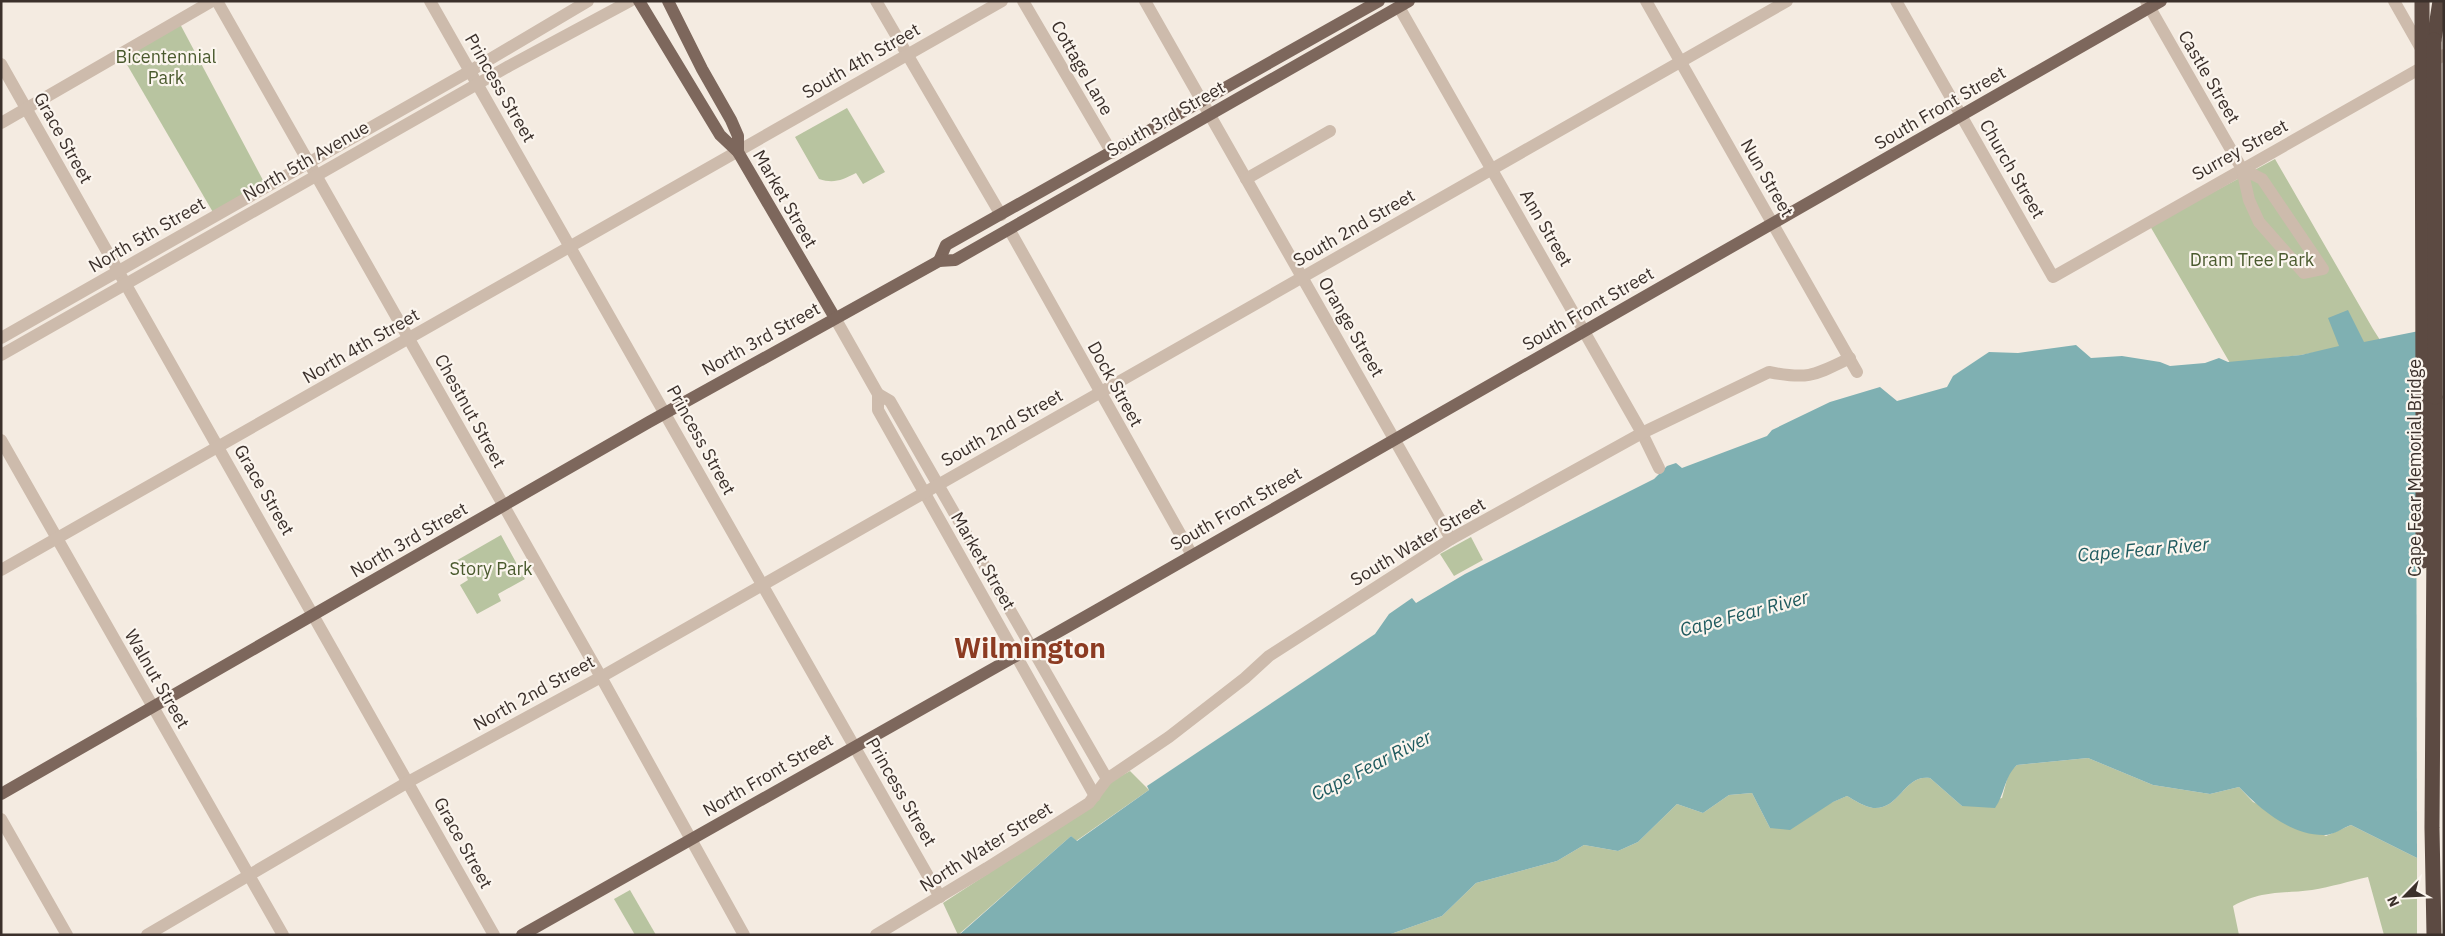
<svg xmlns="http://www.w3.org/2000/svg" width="2445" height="936" font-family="'IBM Plex Sans',sans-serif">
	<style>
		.green { fill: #b8c4a0 }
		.water { fill: #7fb0b2 }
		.pier { fill: #f4ebe1 }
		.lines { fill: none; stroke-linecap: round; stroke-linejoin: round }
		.minor { stroke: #cdbbac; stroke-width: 12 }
		.major { stroke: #7d675c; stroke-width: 12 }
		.highway { stroke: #5c4a42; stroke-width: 15 }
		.highway-bridge { stroke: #5c4a42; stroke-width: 15 }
		.labels { text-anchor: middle; stroke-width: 4.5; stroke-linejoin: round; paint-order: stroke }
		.park-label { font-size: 18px; fill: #4a5a2e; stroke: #fbf5ee }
		.street-label { font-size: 18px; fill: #3b302b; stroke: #fbf5ee }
		.water-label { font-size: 19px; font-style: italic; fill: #1f5a5e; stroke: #fbf5ee }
		.town-label { font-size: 28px; font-weight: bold; fill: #8c3b22; stroke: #fbf5ee }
	</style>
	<rect width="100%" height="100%" fill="#f4ebe1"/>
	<g class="green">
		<path d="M179 22 265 184 214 214 122 56Z"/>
		<path d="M847 108 885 172 863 184 856 173C842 180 834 184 819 179L795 137Z"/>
		<path d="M2275 159 2373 329 2380 340 2301 355 2230 363 2150 226Z"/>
		<path d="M501 535 525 579 498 594 501 601 477 614 460 585 468 580 462 568 458 570 454 562Z"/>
		<path d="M1471 537 1483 560 1454 576 1440 554Z"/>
		<path d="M2088 758 2153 785 2210 794 2239 787 2253 802 2326 836 2351 825 2417 858V935H2384L2368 877C2350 881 2331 887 2312 890 2280 894 2264 890 2233 906L2239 935H1388L1442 916 1476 883 1557 861 1584 845 1618 851 1638 842 1677 804 1703 813 1729 795 1752 793 1770 828 1847 796C1854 800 1865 807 1873 808 1900 810 1904 774 1930 778L1962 806 2002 798 2009 772 2017 765Z"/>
		<path d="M1130 771 1149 790 1076 841 1071 836 958 935 943 903 1093 805 1110 782Z"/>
		<path d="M630 890 656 935H635L614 899Z"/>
	</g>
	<path class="water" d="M2348 310 2364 342 2444 326V843L2417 858 2351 825C2343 828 2333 835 2325 835 2292 836 2261 810 2239 787L2210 794 2153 785 2088 758 2017 765C2004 777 2005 794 1995 808L1962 806 1930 778C1904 774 1900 810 1873 808 1865 807 1854 800 1847 796L1833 802 1790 830 1770 828 1752 793 1729 795 1703 813 1677 804 1638 842 1618 851 1584 845 1557 861 1476 883 1442 916 1388 935H959L1071 836 1077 841 1149 790 1147 786 1375 634 1389 614 1412 598 1416 603 1465 574 1654 479 1667 466 1676 463 1682 468 1767 436 1772 430 1830 402 1880 387 1897 401 1947 387 1953 376 1989 352 2018 353 2076 345 2091 358 2122 356 2160 362 2170 366 2205 363 2219 358 2228 362 2301 355 2339 346 2328 318Z"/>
	<path class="pier" d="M2444 324V846L2417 860 2416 329Z"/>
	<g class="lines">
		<g class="minor">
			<path d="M217 1 601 677 744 935"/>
			<path d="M430 1 940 897"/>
			<path d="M876 1 1001 215"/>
			<path d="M1023 1 1112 153"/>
			<path d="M1145 1 1451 539"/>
			<path d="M1646 1 1857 372"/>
			<path d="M1896 1 2053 277 2444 55"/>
			<path d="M2146 1 2242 169 2249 200 2259 222 2304 273 2323 269 2262 179 2242 169"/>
			<path d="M2394 1 2423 52"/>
			<path d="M1399 7 1642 433 1659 468"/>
			<path d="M1 64 494 935"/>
			<path d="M1 123 212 1"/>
			<path d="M1246 179 1330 131"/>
			<path d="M1009 229 1192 555"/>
			<path d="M835 318 878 394V410L1095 796"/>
			<path d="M1 338 470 71 588 1"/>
			<path d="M1 355 509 66 630 1"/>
			<path d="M878 394 890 401 1107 779"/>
			<path d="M1 440 283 935"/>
			<path d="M1 570 1002 1"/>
			<path d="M1 819 67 935"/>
			<path d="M147 935 408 782 601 677 1787 1"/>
			<path d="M876 935 987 868 1089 803 1107 779 1169 737 1245 678 1269 656 1451 539 1642 433 1769 372C1809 380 1815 375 1850 358"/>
		</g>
		<g class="major">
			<path d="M639 1 720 135 738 152 835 318"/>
			<path d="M668 1 702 69 731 120 738 136V152"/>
			<path d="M939 261 946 245 1379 1"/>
			<path d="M1 794 649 422 939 261 955 260 1409 1"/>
			<path d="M522 935 1097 610 2161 1"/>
		</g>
		<g class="highway">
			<path d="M2434 40 2440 1"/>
			<path d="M2423 397V561"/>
			<path d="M2434 935 2432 828 2435 397"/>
		</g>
		<g class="highway-bridge">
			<path d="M2422 1 2423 397"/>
			<path d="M2434 40 2435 397"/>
		</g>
	</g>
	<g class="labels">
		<g class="park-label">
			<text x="166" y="63">Bicentennial<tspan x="166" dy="21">Park</tspan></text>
			<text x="2252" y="266">Dram Tree Park</text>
			<text x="491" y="575">Story Park</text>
		</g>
		<g class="street-label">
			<text transform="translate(861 61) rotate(-30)" y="6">South 4th Street</text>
			<text transform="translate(1082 68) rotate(60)" y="6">Cottage Lane</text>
			<text transform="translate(2209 77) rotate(60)" y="6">Castle Street</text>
			<text transform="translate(500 88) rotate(60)" y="6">Princess Street</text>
			<text transform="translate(1940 108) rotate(-30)" y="6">South Front Street</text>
			<text transform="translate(1166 119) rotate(-30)" y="6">South 3rd Street</text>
			<text transform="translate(63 138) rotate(61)" y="6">Grace Street</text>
			<text transform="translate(2240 150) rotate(-29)" y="6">Surrey Street</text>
			<text transform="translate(306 161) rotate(-30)" y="6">North 5th Avenue</text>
			<text transform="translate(2012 169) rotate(60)" y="6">Church Street</text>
			<text transform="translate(1767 178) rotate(60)" y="6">Nun Street</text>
			<text transform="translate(785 199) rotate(60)" y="6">Market Street</text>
			<text transform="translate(1354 228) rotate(-30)" y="6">South 2nd Street</text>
			<text transform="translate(1546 228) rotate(60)" y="6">Ann Street</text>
			<text transform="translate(147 235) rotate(-30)" y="6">North 5th Street</text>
			<text transform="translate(1588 309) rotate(-30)" y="6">South Front Street</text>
			<text transform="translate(1351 327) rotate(60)" y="6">Orange Street</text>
			<text transform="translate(761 339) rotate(-29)" y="6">North 3rd Street</text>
			<text transform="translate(361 346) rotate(-30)" y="6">North 4th Street</text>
			<text transform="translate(1115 384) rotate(61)" y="6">Dock Street</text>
			<text transform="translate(470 411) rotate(61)" y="6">Chestnut Street</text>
			<text transform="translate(1002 428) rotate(-30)" y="6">South 2nd Street</text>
			<text transform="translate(701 440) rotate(61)" y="6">Princess Street</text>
			<text transform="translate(2415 468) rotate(-90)" y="6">Cape Fear Memorial Bridge</text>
			<text transform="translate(264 490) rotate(60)" y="6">Grace Street</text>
			<text transform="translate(1236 509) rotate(-30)" y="6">South Front Street</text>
			<text transform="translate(409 540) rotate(-30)" y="6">North 3rd Street</text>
			<text transform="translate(1418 542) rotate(-31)" y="6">South Water Street</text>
			<text transform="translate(983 561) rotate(60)" y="6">Market Street</text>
			<text transform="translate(157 679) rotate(60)" y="6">Walnut Street</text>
			<text transform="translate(534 693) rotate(-29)" y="6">North 2nd Street</text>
			<text transform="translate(768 775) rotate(-30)" y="6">North Front Street</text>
			<text transform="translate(901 792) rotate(60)" y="6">Princess Street</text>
			<text transform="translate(463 843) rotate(61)" y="6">Grace Street</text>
			<text transform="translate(986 847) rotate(-32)" y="6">North Water Street</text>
		</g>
		<g class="water-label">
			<text transform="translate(2143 549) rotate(-5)" y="7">Cape Fear River</text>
			<text transform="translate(1744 613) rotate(-15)" y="7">Cape Fear River</text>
			<text transform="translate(1371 765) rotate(-27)" y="7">Cape Fear River</text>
		</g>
		<g class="town-label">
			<text x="1030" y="658">Wilmington</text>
		</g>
	</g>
	<rect width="2445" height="936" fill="none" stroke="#3b302b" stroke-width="5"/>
	<g transform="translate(2405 896) rotate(246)" stroke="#fbf5ee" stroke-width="4" paint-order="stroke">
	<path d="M0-4L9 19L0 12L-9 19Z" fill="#3b302b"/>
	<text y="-8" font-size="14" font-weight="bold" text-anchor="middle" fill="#3b302b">N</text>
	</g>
</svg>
